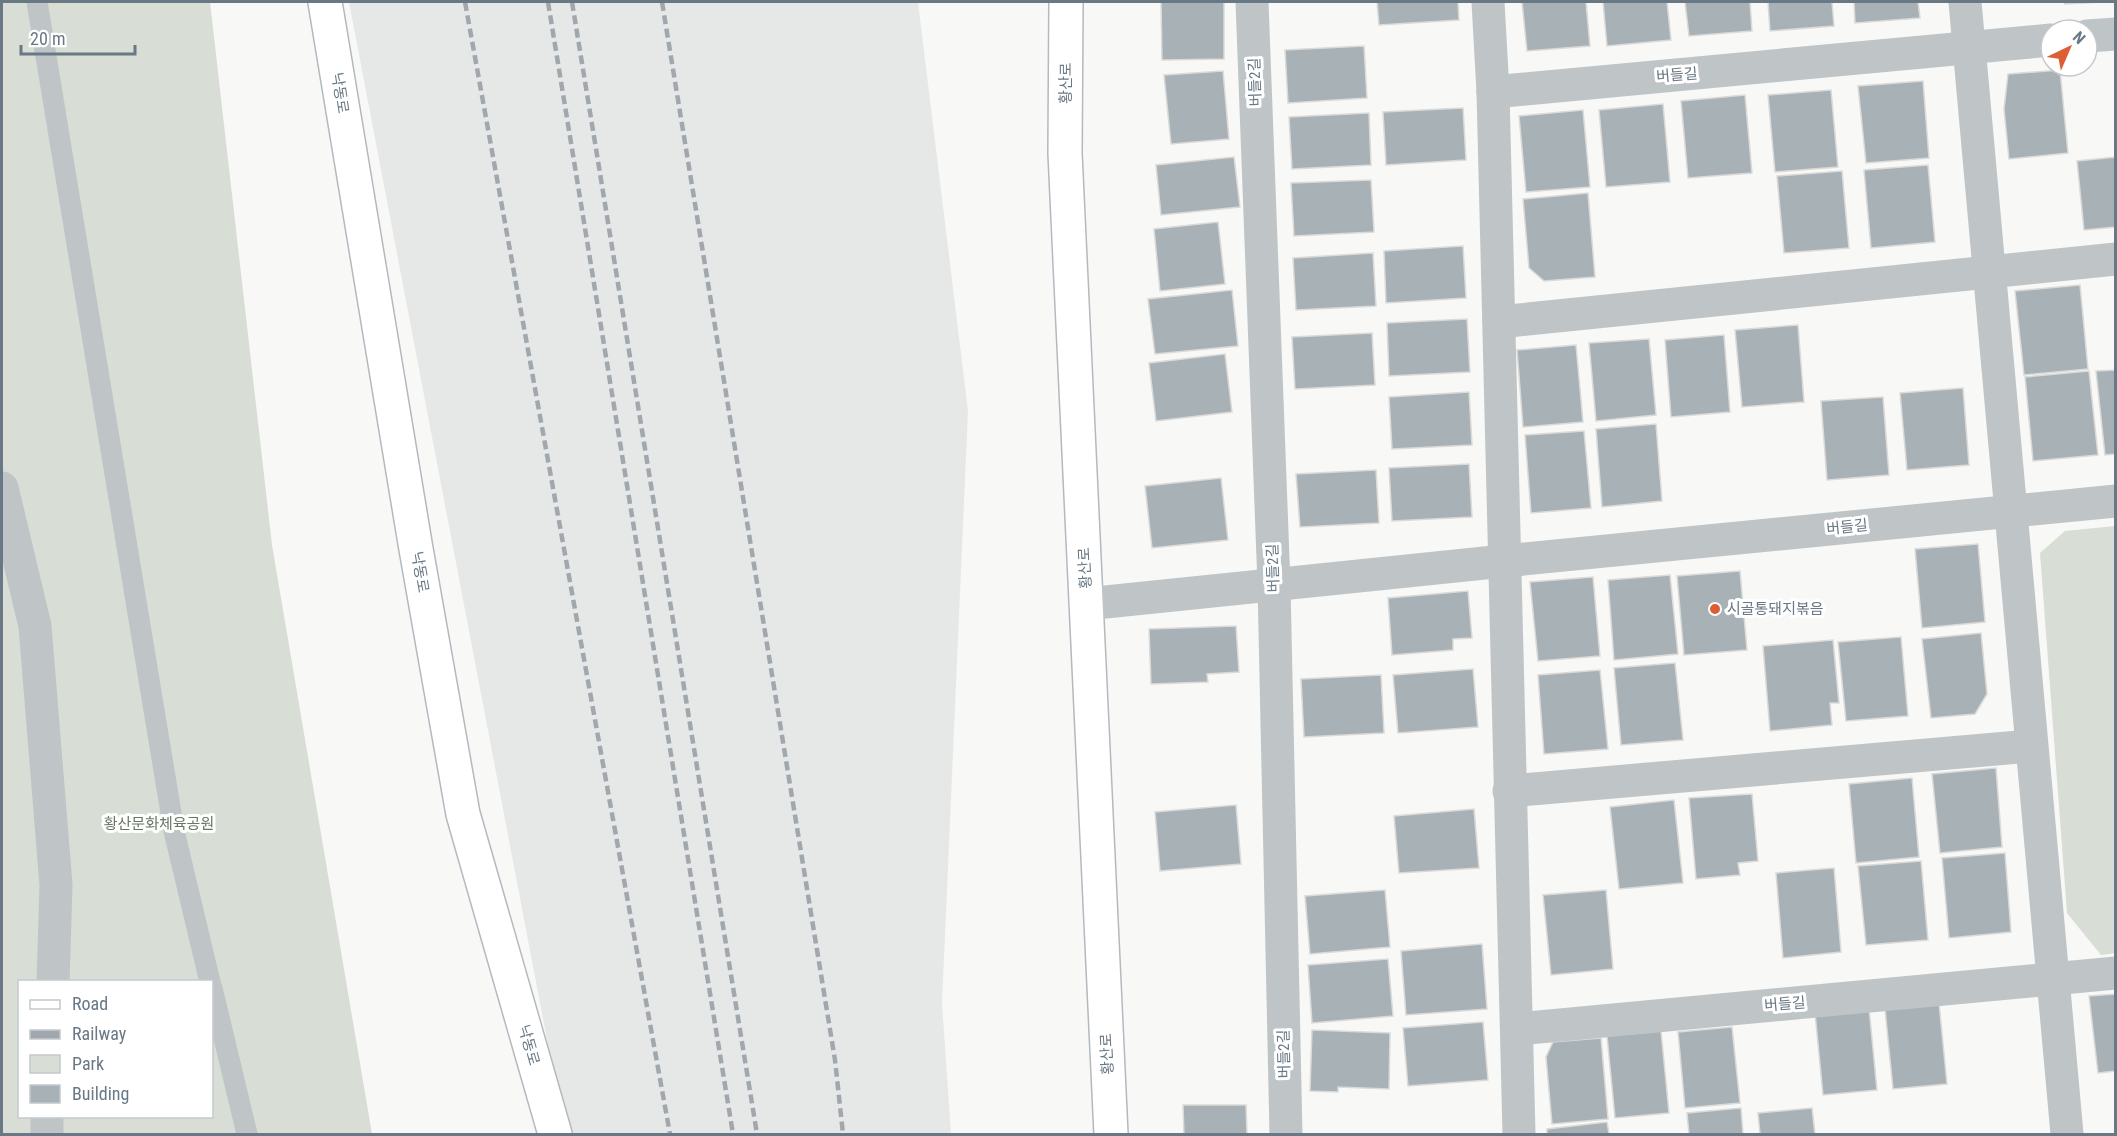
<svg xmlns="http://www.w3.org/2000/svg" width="2117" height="1136" font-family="'Roboto Condensed','Noto Sans KR',sans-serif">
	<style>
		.built { fill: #e6e7e7 }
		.green { fill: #d8ddd5; fill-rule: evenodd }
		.building { fill: #a8b1b6; stroke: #dadad8; stroke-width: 1.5 }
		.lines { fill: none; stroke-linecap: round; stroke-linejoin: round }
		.secondary-casing { stroke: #b4b9be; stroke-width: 36 }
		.lane { stroke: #bfc4c7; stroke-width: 21 }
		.street { stroke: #bfc4c7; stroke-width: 33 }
		.secondary { stroke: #fff; stroke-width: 33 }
		.rail { stroke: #a1a8ad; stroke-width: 4.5; stroke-dasharray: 9 4.5; stroke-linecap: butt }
		.poi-dot { fill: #dc5e32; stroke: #fff; stroke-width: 2 }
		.labels { text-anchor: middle; stroke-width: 6; stroke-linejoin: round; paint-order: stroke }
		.street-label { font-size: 15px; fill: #687885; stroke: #fff }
		.poi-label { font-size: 15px; fill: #687885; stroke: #fff; text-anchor: start }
		.park-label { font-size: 15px; fill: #667863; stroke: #fff }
	</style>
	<rect width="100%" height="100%" fill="#f8f8f6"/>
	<path class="built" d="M349 2H918L968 411 942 1003 951 1134H565Z"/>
	<g class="green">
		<path d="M2 2H210L272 545 372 1134H2ZM20 982H212V1116H20Z"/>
		<path d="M2115 526 2116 953 2101 955 2067 913 2040 553 2065 531Z"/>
	</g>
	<g class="building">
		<path d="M1161 2H1224V59L1162 60Z"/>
		<path d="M1377 2H1458L1459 20 1379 25Z"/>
		<path d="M1522 2H1586L1590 46 1527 51Z"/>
		<path d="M1603 2H1667L1671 40 1607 46Z"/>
		<path d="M1685 2H1750L1752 31 1689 36Z"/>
		<path d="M1768 2H1832L1834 26 1770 31Z"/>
		<path d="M1854 2H1918L1920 18 1855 23Z"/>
		<path d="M2064 2H2103L2065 4Z"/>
		<path d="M1364 46 1367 98 1288 103 1285 50Z"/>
		<path d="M2060 70 2068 153 2009 159 2004 109 2008 74Z"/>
		<path d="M1223 71 1229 139 1171 144 1164 75Z"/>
		<path d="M1923 81 1929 158 1866 163 1858 86Z"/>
		<path d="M1831 90 1838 167 1775 172 1768 95Z"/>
		<path d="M1745 95 1752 173 1688 178 1681 101Z"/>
		<path d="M1663 104 1670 182 1606 187 1599 110Z"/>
		<path d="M1463 108 1466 160 1386 165 1383 112Z"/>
		<path d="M1583 110 1590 187 1526 192 1519 116Z"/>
		<path d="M1369 113 1371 165 1292 169 1289 117Z"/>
		<path d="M1234 157 1240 207 1161 215 1156 165Z"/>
		<path d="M2116 157V227L2084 230 2077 161Z"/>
		<path d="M1928 165 1935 242 1871 248 1864 170Z"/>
		<path d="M1842 171 1849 248 1784 253 1777 176Z"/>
		<path d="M1371 180 1374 232 1294 236 1291 183Z"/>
		<path d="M1588 193 1595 277 1544 281 1529 268 1523 199Z"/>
		<path d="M1218 222 1225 284 1160 291 1154 229Z"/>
		<path d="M1463 246 1466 298 1386 303 1384 251Z"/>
		<path d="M1373 253 1376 306 1296 310 1293 258Z"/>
		<path d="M2080 285 2088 369 2024 375 2015 291Z"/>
		<path d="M1232 290 1238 346 1155 354 1148 299Z"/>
		<path d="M1467 319 1470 372 1389 376 1387 323Z"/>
		<path d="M1798 325 1804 402 1742 407 1735 330Z"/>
		<path d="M1372 333 1375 385 1295 389 1292 337Z"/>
		<path d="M1724 335 1730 412 1671 417 1665 340Z"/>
		<path d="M1649 339 1656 415 1596 421 1589 343Z"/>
		<path d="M1576 345 1583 422 1523 427 1517 350Z"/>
		<path d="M1225 354 1232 412 1156 421 1149 363Z"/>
		<path d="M2116 370V454L2105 455 2096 371Z"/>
		<path d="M2089 371 2098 455 2033 461 2025 377Z"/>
		<path d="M1963 388 1969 465 1907 470 1900 393Z"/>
		<path d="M1469 392 1472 445 1392 449 1389 397Z"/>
		<path d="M1883 397 1889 475 1827 480 1821 401Z"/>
		<path d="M1656 424 1662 501 1602 507 1596 429Z"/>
		<path d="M1584 431 1591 508 1531 513 1525 435Z"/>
		<path d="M1469 464 1472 517 1392 521 1389 468Z"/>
		<path d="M1376 470 1379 523 1300 527 1296 474Z"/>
		<path d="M1221 478 1228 540 1152 548 1145 486Z"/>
		<path d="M1978 544 1985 622 1922 628 1915 549Z"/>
		<path d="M1740 571 1747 650 1684 655 1677 576Z"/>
		<path d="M1670 575 1678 654 1614 660 1608 580Z"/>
		<path d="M1593 577 1600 656 1538 661 1530 582Z"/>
		<path d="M1468 591 1472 638 1453 639V650L1392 655 1388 598Z"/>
		<path d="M1236 626 1239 672 1207 674 1208 682 1151 684 1149 629Z"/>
		<path d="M1981 633 1987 694 1975 714 1931 718 1922 639Z"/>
		<path d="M1901 637 1908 716 1846 721 1838 642Z"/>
		<path d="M1833 640 1839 703H1830L1832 725 1770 731 1763 646Z"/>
		<path d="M1675 663 1683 740 1621 745 1614 668Z"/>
		<path d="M1473 669 1478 727 1398 733 1393 675Z"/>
		<path d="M1600 670 1608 749 1544 754 1538 675Z"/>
		<path d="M1381 675 1384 733 1304 737 1301 679Z"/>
		<path d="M1996 768 2002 847 1940 853 1932 774Z"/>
		<path d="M1912 778 1919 857 1856 863 1849 784Z"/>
		<path d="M1752 794 1758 861 1738 863 1740 875 1696 879 1689 798Z"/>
		<path d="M1674 800 1683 883 1619 889 1610 807Z"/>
		<path d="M1236 805 1241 864 1160 871 1155 812Z"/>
		<path d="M1474 809 1479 868 1399 873 1394 816Z"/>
		<path d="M2005 853 2011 932 1949 938 1942 858Z"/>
		<path d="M1921 861 1928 940 1866 945 1858 866Z"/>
		<path d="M1834 868 1841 952 1783 958 1776 873Z"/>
		<path d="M1385 890 1390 947 1310 954 1305 896Z"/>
		<path d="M1606 890 1613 969 1551 975 1543 895Z"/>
		<path d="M1482 944 1487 1009 1406 1015 1401 951Z"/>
		<path d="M1388 959 1393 1016 1312 1023 1308 965Z"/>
		<path d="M2116 994V1071L2098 1073 2089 996Z"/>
		<path d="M1939 1003 1947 1084 1893 1089 1885 1009Z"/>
		<path d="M1869 1008 1877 1090 1823 1095 1815 1013Z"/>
		<path d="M1483 1022 1488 1080 1408 1086 1403 1028Z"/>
		<path d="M1732 1027 1740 1103 1685 1108 1678 1032Z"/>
		<path d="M1312 1030 1390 1033 1389 1089 1338 1087V1092L1310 1091Z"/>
		<path d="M1661 1031 1669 1113 1615 1118 1607 1036Z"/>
		<path d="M1601 1038 1608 1119 1552 1124 1546 1057 1553 1042Z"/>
		<path d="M1183 1105H1246L1247 1134H1184Z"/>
		<path d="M1741 1108 1743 1134H1689L1687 1113Z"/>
		<path d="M1812 1108 1815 1134H1760L1758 1113Z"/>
		<path d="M1607 1122 1609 1134H1547V1129Z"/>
	</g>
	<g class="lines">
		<g class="secondary-casing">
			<g id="secondary">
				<path d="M325 2 416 549 463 814 555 1134"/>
				<path d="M1066 2 1065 153 1111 1134"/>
			</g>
		</g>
		<g class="lane">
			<path d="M37 2 174 831 210 982"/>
			<path d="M212 988 247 1134"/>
		</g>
		<g class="street">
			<path d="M1252 2 1274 585 1286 1134"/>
			<path d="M1488 2 1493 92 1519 1134"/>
			<path d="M1965 2 2067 1134"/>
			<path d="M2087 36 2116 34"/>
			<path d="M1493 92 2051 40"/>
			<path d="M1499 322 2116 259"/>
			<path d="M2 488 35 626 56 885 53 982"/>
			<path d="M1086 604 1504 561 2116 501"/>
			<path d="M1509 791 2031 746"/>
			<path d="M1517 1029 2116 973"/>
			<path d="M47 1134V1116"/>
		</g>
		<use href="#secondary" class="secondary"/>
		<g class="rail">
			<path d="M465 2 670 1134"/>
			<path d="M548 2 733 1134"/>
			<path d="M572 2 757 1134"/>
			<path d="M662 2 835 1060 843 1134"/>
		</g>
	</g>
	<circle class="poi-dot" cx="1715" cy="609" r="6"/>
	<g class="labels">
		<g class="street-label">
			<text transform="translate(1677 75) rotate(-5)" y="5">버들길</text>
			<text transform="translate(1255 82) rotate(-92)" y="5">버들2길</text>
			<text transform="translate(1066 83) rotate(-90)" y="5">황산로</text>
			<text transform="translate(340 93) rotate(81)" y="5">낙동로</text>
			<text transform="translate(1847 527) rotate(-6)" y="5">버들길</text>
			<text transform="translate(1085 568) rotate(-93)" y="5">황산로</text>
			<text transform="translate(1273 568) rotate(-92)" y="5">버들2길</text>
			<text transform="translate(420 572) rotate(80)" y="5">낙동로</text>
			<text transform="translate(1785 1004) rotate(-5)" y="5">버들길</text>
			<text transform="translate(529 1045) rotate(74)" y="5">낙동로</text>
			<text transform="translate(1107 1054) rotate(-93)" y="5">황산로</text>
			<text transform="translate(1284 1054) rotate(-91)" y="5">버들2길</text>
		</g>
		<g class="poi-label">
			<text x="1727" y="614">시골통돼지볶음</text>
		</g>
		<g class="park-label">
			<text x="159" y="829">황산문화체육공원</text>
		</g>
	</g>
	<rect width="2117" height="1136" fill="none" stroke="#687885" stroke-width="6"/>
	<rect x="18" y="980" width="195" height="138" fill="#ffffff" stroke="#c3c9ce" stroke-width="1.5"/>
	<rect x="30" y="1000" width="30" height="9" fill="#ffffff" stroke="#c3c9ce" stroke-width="1.5"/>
	<text x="72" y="1010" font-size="18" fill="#687885">Road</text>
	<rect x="30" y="1030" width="30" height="9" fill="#a1a8ad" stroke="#c3c9ce" stroke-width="1.5"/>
	<text x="72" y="1040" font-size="18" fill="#687885">Railway</text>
	<rect x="30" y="1055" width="30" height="18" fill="#d8ddd5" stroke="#c3c9ce" stroke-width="1.5"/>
	<text x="72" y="1070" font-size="18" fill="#687885">Park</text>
	<rect x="30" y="1085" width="30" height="18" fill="#a8b1b6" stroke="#c3c9ce" stroke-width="1.5"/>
	<text x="72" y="1100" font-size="18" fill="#687885">Building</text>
	<g transform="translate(2069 48) rotate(44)"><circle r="28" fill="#ffffff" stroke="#c3c9ce" stroke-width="1.5"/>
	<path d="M0-4.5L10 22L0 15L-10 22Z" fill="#dc5e32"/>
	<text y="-9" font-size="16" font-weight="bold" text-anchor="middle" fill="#687885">N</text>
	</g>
	<path d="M21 45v9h114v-9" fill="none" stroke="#687885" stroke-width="3"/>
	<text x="30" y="45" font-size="18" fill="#687885" stroke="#ffffff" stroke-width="4.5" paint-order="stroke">20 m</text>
</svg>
